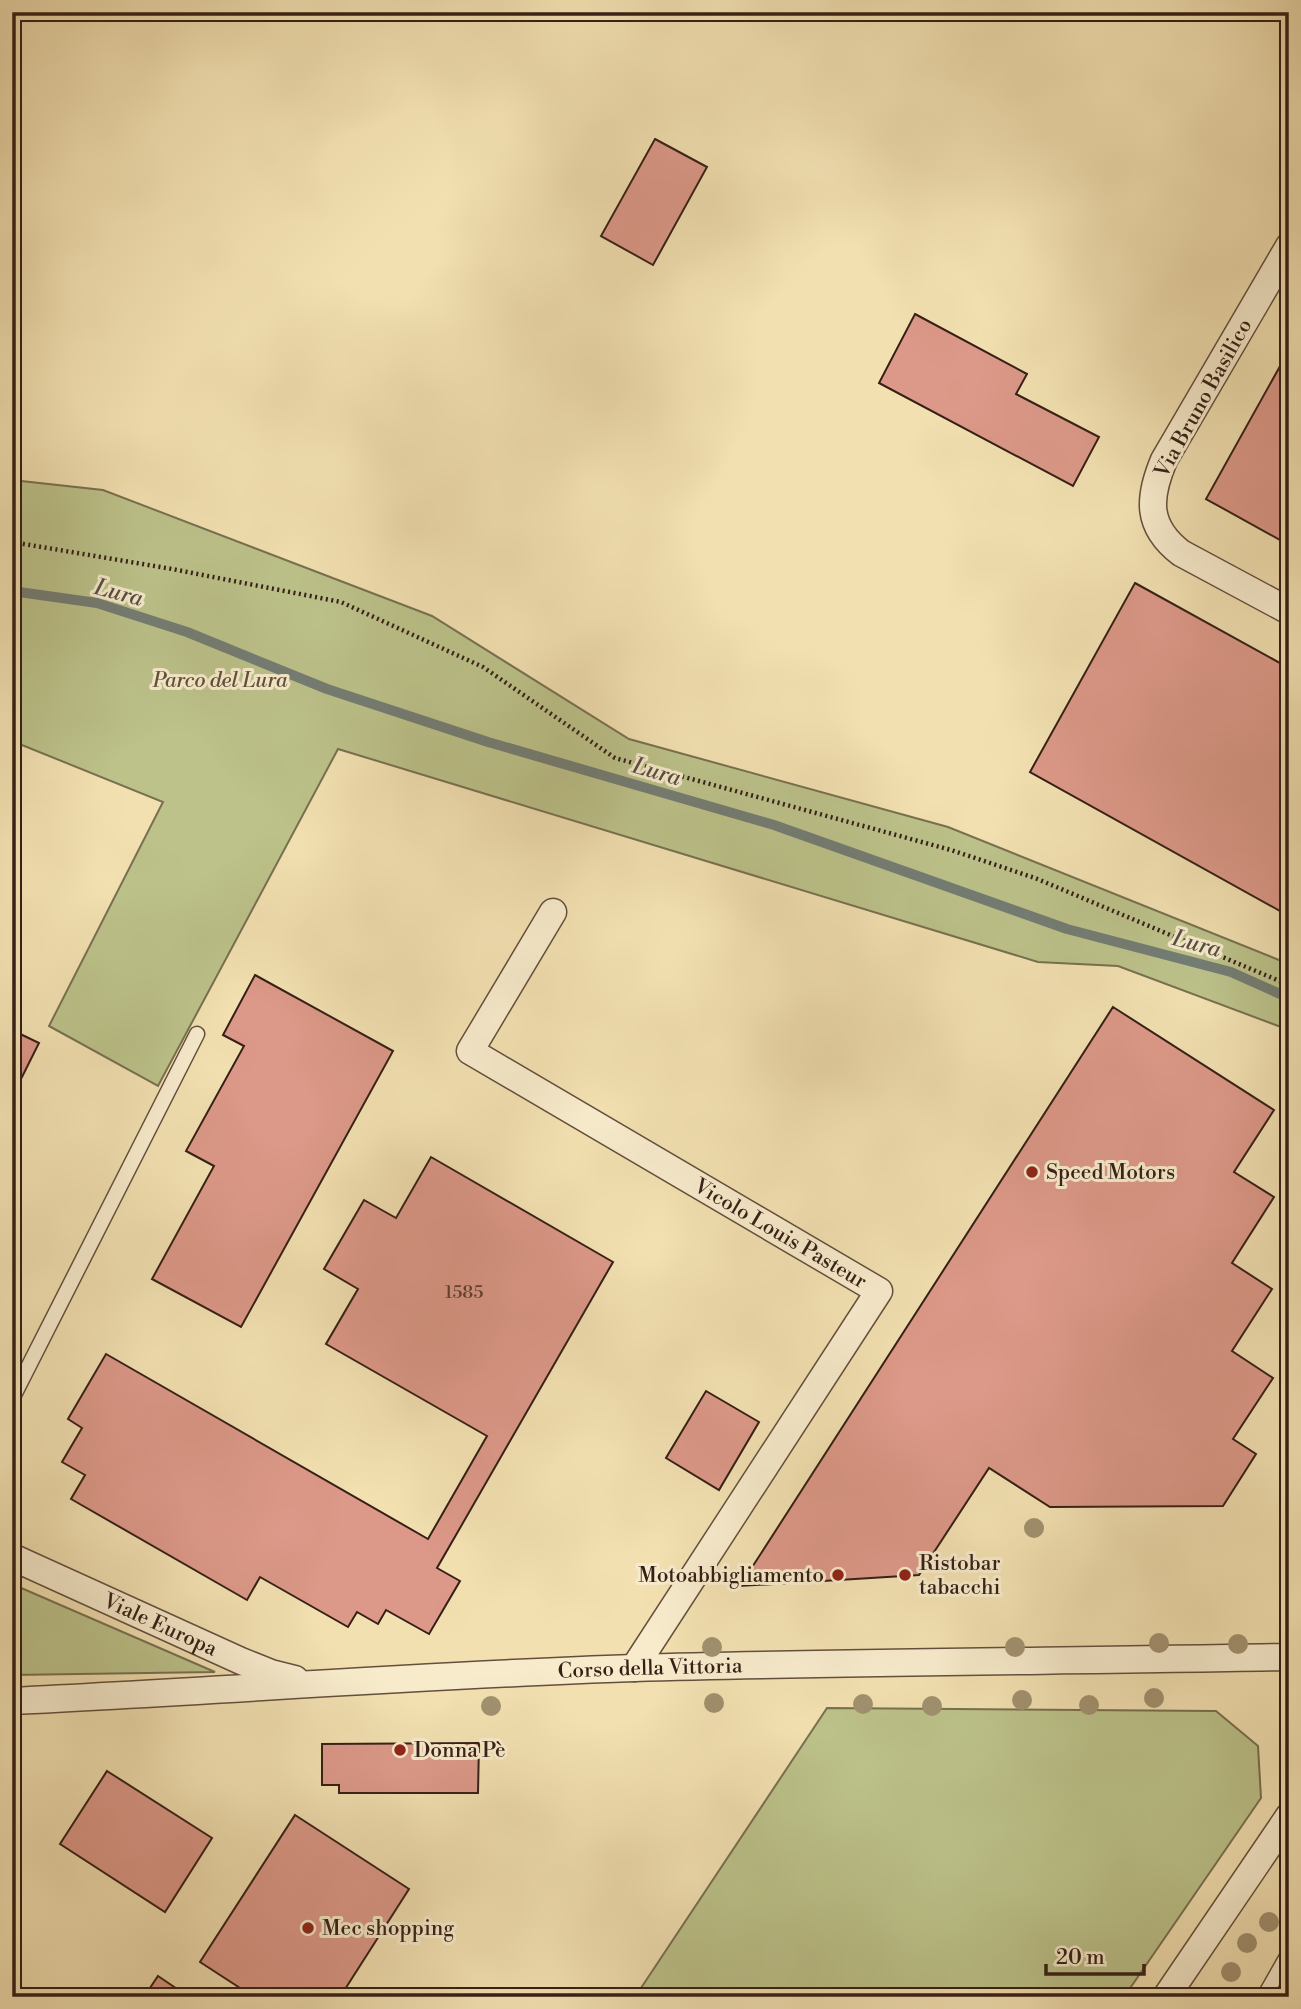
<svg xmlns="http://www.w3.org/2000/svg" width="1301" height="2009" font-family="'Libre Bodoni',serif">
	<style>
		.green { fill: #bcc28a; stroke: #787050; stroke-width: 2 }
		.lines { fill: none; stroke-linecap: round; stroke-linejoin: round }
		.stream { stroke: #737d74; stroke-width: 10 }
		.building { fill: #dc9888; stroke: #351f16; stroke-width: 2 }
		.lane-casing { stroke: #644f3d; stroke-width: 17 }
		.street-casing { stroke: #644f3d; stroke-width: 29 }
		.path { stroke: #351f16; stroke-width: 4.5; stroke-dasharray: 2 3.5; stroke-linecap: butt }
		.lane { stroke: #f7ebcc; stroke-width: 14 }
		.street { stroke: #f7ebcc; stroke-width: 26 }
		.tree { fill: #a1916f }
		.poi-dot { fill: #8f2418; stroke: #f7ebcc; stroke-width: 2.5 }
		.labels { text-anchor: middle; stroke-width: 6; stroke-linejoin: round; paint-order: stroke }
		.number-label { font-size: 18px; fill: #5f3d32 }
		.street-label { font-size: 21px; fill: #351f16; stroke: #f7ebcc }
		.park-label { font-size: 21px; font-style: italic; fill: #5e5039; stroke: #f7ebcc }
		.poi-label { font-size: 21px; fill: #351f16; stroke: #f7ebcc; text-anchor: start }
		.water-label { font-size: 23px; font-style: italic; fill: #544e45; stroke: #f7ebcc }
	</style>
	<rect width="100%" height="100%" fill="#f2e0b1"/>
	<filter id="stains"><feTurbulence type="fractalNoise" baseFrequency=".00286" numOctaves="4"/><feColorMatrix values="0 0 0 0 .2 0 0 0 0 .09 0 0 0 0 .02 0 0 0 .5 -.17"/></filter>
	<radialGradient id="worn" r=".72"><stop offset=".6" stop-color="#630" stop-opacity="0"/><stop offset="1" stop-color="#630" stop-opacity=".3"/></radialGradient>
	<g class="green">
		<path d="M12 480 103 490 432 616 629 739 948 827 1289 964V1030L1118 966 1038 962 338 749 158 1086 49 1026 163 802 12 741Z"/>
		<path d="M12 1584 215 1672 12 1675Z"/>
		<path d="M827 1708 1216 1711 1258 1746 1261 1798 1124 1997H635Z"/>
	</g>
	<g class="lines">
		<path class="stream" d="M12 591 97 603 187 632 327 689 488 742 774 825 1067 929 1231 972 1289 998"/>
	</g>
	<g class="building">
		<path d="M655 139 707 167 653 265 601 236Z"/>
		<path d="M915 314 1027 374 1016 394 1099 437 1073 486 879 383Z"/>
		<path d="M1289 350V545L1206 499Z"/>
		<path d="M1135 583 1289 668V916L1030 772Z"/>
		<path d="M255 975 393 1051 241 1327 152 1279 214 1166 186 1151 244 1046 223 1035Z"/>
		<path d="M1113 1007 1274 1110 1234 1172 1274 1197 1232 1263 1272 1289 1232 1351 1273 1378 1233 1439 1256 1454 1223 1506 1050 1507 989 1468 919 1575 740 1586Z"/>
		<path d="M12 1030 39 1043 12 1097Z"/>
		<path d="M431 1157 613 1262 437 1568 460 1581 429 1634 386 1610 378 1624 357 1612 348 1627 260 1577 247 1600 71 1499 85 1475 62 1462 82 1428 68 1419 106 1354 428 1539 487 1436 326 1344 358 1289 324 1269 364 1200 396 1218Z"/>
		<path d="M706 1391 759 1422 719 1490 666 1458Z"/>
		<path d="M479 1743 478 1793H339V1785H322V1744Z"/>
		<path d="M107 1771 212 1838 165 1912 60 1844Z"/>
		<path d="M295 1815 409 1889 340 1997H254L200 1962Z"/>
		<path d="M158 1976 189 1997H144Z"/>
	</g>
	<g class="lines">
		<g class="lane-casing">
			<g id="lane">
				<path d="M12 1399 197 1034"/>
				<path d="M1264 1997 1289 1953"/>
			</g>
		</g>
		<g class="street-casing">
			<g id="street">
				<path d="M1289 246 1164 460C1148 498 1146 526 1181 553L1289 611"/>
				<path id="s1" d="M553 912 470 1051 879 1291 634 1668"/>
				<path id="s2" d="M12 1557 241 1661 271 1673 295 1679"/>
				<path id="s3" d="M12 1701C220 1691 426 1675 634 1668 852 1662 1071 1661 1289 1657"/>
				<path d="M1166 1997 1289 1816"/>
			</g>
		</g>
		<path class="path" d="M12 542 172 569 341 602 483 667 615 758 951 850 1035 878 1289 985"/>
		<use href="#lane" class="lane"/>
		<use href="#street" class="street"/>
	</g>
	<g class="tree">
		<circle cx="1034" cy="1528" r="10"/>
		<circle cx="1159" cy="1643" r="10"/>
		<circle cx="1238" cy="1644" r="10"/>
		<circle cx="712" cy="1647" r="10"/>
		<circle cx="1015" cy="1647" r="10"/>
		<circle cx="1154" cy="1698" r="10"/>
		<circle cx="1022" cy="1700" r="10"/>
		<circle cx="714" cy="1703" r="10"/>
		<circle cx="863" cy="1704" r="10"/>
		<circle cx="1089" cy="1705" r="10"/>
		<circle cx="491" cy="1706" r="10"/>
		<circle cx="932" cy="1706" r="10"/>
		<circle cx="1269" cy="1922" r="10"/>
		<circle cx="1247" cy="1943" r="10"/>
		<circle cx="1231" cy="1972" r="10"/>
	</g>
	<g class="poi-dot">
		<circle cx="1032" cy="1172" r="7"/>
		<circle cx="838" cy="1575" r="7"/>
		<circle cx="905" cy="1575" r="7"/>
		<circle cx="400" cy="1750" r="7"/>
		<circle cx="308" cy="1928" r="7"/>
	</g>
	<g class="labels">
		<g class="number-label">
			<text x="464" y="1298">1585</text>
		</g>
		<g class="street-label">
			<text transform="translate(1203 398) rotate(-61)" y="7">Via Bruno Basilico</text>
			<text dy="7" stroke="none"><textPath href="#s1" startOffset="522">Vicolo Louis Pasteur</textPath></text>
			<text dy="7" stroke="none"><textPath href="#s2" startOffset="163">Viale Europa</textPath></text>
			<text dy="7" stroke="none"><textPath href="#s3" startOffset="639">Corso della Vittoria</textPath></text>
		</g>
		<g class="park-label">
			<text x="220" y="687">Parco del Lura</text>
		</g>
		<g class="poi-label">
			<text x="1046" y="1179">Speed Motors</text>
			<text x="919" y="1570">Ristobar<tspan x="919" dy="24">tabacchi</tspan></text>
			<text x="824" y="1582" text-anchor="end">Motoabbigliamento</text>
			<text x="414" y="1757">Donna Pè</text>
			<text x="322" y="1935">Mec shopping</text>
		</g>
		<g class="water-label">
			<text transform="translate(119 592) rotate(15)" y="8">Lura</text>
			<text transform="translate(657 771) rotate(16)" y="8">Lura</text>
			<text transform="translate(1197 943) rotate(15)" y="8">Lura</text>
		</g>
	</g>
	<rect width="1301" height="2009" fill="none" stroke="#f2e0b1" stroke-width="42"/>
	<rect x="14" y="14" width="1273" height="1981" fill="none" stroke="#351f16" stroke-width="3.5"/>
	<rect x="21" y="21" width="1259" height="1967" fill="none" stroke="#351f16" stroke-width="2"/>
	<path d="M1046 1964v10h98v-10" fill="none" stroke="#351f16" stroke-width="3.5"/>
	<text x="1056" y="1964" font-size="21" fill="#351f16" stroke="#f7ebcc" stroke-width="5" paint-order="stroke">20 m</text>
	<rect width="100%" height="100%" filter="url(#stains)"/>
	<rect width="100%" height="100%" fill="url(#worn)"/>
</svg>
